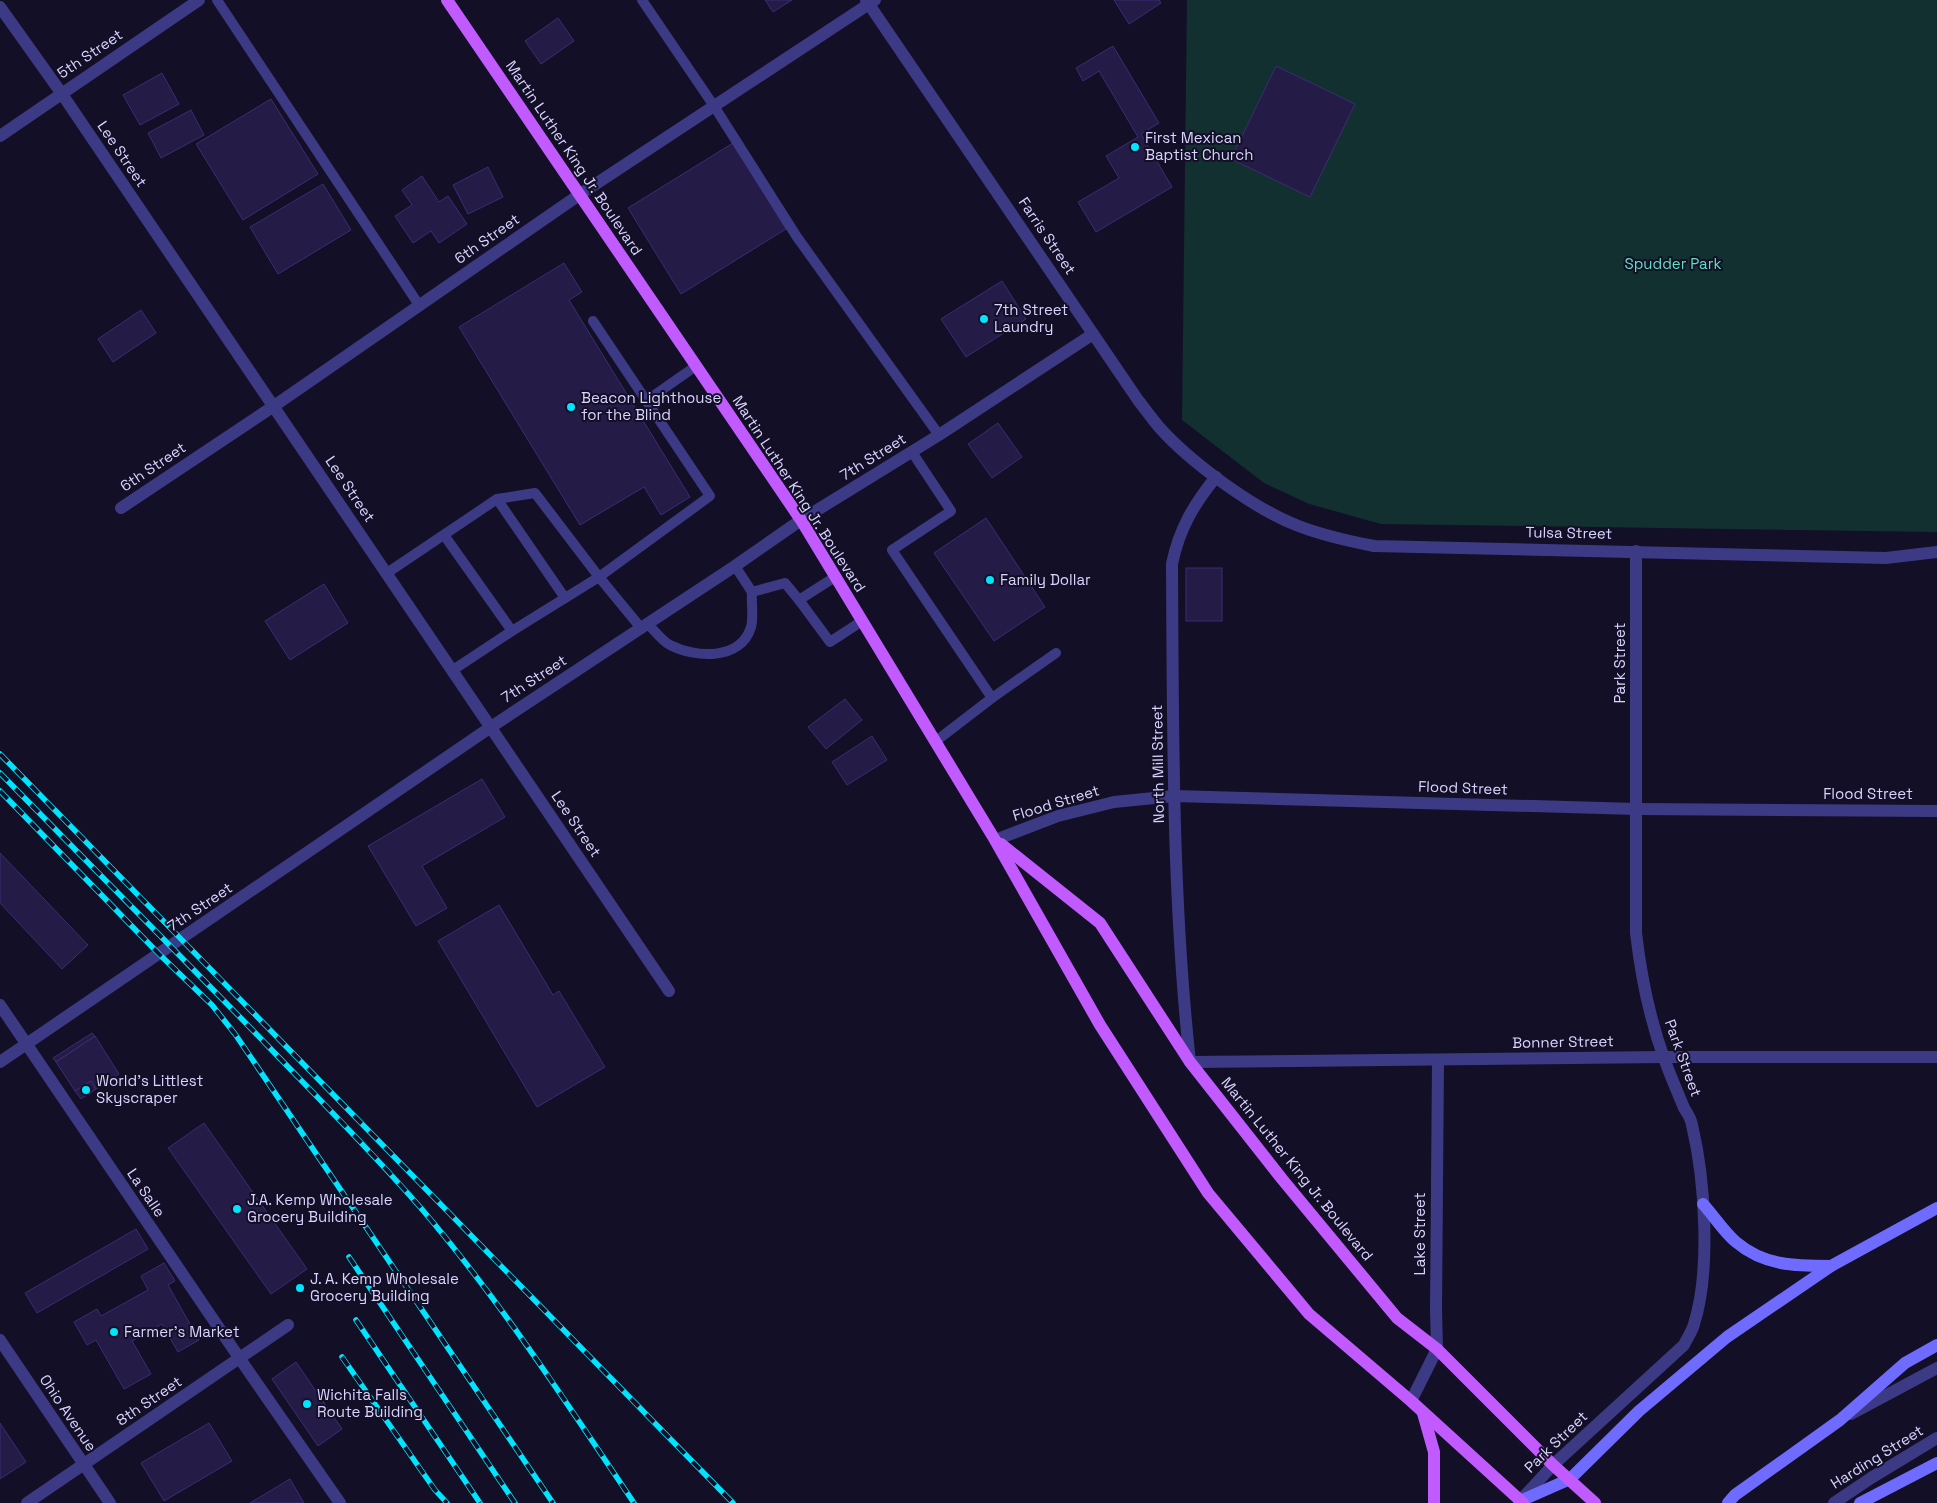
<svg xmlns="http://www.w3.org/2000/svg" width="1937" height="1503" font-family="'Space Grotesk',sans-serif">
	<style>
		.green { fill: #12302f }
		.building { fill: #241b47; stroke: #3b2d73 }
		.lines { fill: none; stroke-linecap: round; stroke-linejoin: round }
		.service { stroke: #3d3a85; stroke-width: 10 }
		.minor { stroke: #3d3a85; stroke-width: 12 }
		.tertiary { stroke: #3d3a85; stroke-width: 12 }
		.secondary { stroke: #6f6bff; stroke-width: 12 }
		.primary { stroke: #c25bff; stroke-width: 12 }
		.rail-casing { stroke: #00e5ff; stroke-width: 5.5 }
		.rail { stroke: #130f26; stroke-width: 4; stroke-dasharray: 11; stroke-linecap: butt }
		.poi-dot { fill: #00e5ff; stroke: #130f26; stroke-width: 2 }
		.labels { text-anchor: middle; stroke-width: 4; stroke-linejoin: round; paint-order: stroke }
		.street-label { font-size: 15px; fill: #d9d4ff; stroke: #130f26 }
		.poi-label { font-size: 15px; fill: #d9d4ff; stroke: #130f26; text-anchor: start }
		.park-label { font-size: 15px; fill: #5fe0c0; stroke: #130f26 }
	</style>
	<rect width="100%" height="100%" fill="#130f26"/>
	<path class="green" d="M1187 0H1937V532L1381 524 1309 504 1264 483 1182 420Z"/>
	<g class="building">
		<path d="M765 0H792L773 12Z"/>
		<path d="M1114 0H1159L1161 3 1129 24Z"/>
		<path d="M558 18 574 41 541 64 525 41Z"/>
		<path d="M1113 46 1159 123 1141 134 1172 187 1096 232 1078 202 1119 178 1106 156 1138 137 1099 71 1083 81 1076 68Z"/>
		<path d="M1276 66 1355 104 1310 197 1231 159Z"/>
		<path d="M162 73 179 104 140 125 123 95Z"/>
		<path d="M271 99 318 174 243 220 196 144Z"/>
		<path d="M191 110 204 135 161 158 148 133Z"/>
		<path d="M733 143 786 229 681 294 628 208Z"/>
		<path d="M488 167 503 197 468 214 453 185Z"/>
		<path d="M422 176 439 202 448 196 467 224 439 243 431 231 413 243 395 216 412 205 402 190Z"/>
		<path d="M323 184 351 230 278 274 250 227Z"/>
		<path d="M564 263 582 292 569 300 690 497 661 515 644 487 580 525 459 327Z"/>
		<path d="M1002 281 1026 319 966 357 941 319Z"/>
		<path d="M141 310 156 333 113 362 98 339Z"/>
		<path d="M998 423 1022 457 992 478 968 444Z"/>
		<path d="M986 518 1045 607 994 641 934 553Z"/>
		<rect x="1186" y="568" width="36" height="53"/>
		<path d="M324 584 348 623 290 660 265 621Z"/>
		<path d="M845 699 862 720 826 749 808 727Z"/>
		<path d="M872 736 887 760 847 785 832 762Z"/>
		<path d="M482 779 505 817 422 866 447 908 416 926 368 846Z"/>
		<path d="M0 853 88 945 62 969 0 903Z"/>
		<path d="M499 905 553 995 559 991 605 1067 537 1107 438 941Z"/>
		<path d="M92 1033 95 1036 56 1062 53 1058Z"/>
		<path d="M95 1036 119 1074 96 1089 91 1081 75 1091 56 1062Z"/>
		<path d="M91 1081 96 1089 81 1099 75 1091Z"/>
		<path d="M204 1123 307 1269 271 1294 168 1148Z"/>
		<path d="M136 1229 148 1249 37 1313 25 1293Z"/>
		<path d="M164 1263 175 1281 168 1285 199 1340 178 1352 162 1324 132 1341 151 1374 124 1389 96 1340 87 1345 74 1322 97 1309 101 1316 148 1290 141 1276Z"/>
		<path d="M296 1362 342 1429 318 1446 272 1379Z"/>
		<path d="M0 1423 26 1462 0 1479Z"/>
		<path d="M209 1423 232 1461 164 1501 141 1463Z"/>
		<path d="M290 1479 304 1503H250Z"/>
	</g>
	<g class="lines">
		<g class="service">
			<path d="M217 0 419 305"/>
			<path d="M642 0 714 106 797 237 939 435"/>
			<path d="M646 401 696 366"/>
			<path d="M912 452 951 511 892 550 992 698 936 741"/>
			<path d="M497 499 565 598"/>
			<path d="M444 535 512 631 453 670"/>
			<path d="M735 566 752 592 785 583 799 600"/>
			<path d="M387 573 497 499 535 493 599 577 641 628"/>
			<path d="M835 577 799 600 830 642 862 621"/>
			<path d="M648 624C654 630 662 641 670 645 695 658 741 661 751 627 754 617 751 603 752 592"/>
			<path d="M512 631 599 577 710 496 593 321"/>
			<path d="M992 698 1056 653"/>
		</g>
		<g class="minor">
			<path d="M866 0 1138 400C1145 409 1152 419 1159 427 1190 462 1253 508 1296 525 1321 535 1348 541 1374 546L1886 558 1937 552"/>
			<path d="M0 7 62 94 669 991"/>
			<path d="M0 136 199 0"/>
			<path d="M1216 477C1194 504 1179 529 1172 564 1173 730 1172 897 1190 1062L1664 1057H1937"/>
			<path d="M121 508 274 406 579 195 875 0"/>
			<path d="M801 520 939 435 1093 334"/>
			<path d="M995 840 1058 816 1114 802 1174 796 1636 809 1937 811"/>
			<path d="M0 1005 240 1359 340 1503"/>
			<path d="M0 1340 110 1503"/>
			<path d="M1411 1401 1437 1349 1436 1310 1438 1060"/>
			<path d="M1519 1502 1553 1465 1684 1345C1687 1338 1692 1332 1694 1324 1711 1271 1705 1179 1692 1125 1691 1118 1687 1113 1684 1108 1677 1091 1670 1075 1664 1058 1649 1017 1641 976 1636 933V551"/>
			<path d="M27 1503 288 1325"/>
		</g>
		<g class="tertiary">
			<path d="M0 1062 491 727 735 566 801 520"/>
			<path d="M1851 1414 1937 1368"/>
			<path d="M1834 1503 1871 1478 1937 1438"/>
		</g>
		<g class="secondary">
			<path d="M1703 1204C1714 1216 1724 1232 1736 1242 1764 1266 1796 1266 1831 1266"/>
			<path d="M1520 1501 1570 1479 1639 1411 1727 1337 1831 1266 1937 1208"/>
			<path d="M1728 1503 1735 1495 1840 1420 1905 1363 1937 1345"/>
			<path d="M1860 1503 1937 1463"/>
		</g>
		<g class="primary">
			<path d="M447 0 801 520 995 840 1100 1025 1208 1193 1309 1314 1411 1401 1523 1503"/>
			<path d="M1001 844 1100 923 1190 1062 1282 1179 1397 1318 1437 1349 1553 1465 1595 1503"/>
			<path d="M1423 1413 1434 1452V1503"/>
		</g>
		<g class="rail-casing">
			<g id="rail">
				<path d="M0 754 733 1503"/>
				<path d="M0 773C89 864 178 953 266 1044 318 1098 371 1151 420 1207 499 1299 566 1402 634 1503"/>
				<path d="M0 791 159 954 212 1005 235 1034 553 1503"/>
				<path d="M349 1257 515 1503"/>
				<path d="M356 1320 480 1503"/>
				<path d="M342 1357 435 1490 447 1503"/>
			</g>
		</g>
		<use href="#rail" class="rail"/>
	</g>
	<g class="poi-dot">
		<circle cx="1135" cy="147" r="5"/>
		<circle cx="984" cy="319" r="5"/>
		<circle cx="571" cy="407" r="5"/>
		<circle cx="990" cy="580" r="5"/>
		<circle cx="86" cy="1090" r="5"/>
		<circle cx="237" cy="1209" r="5"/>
		<circle cx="300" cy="1288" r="5"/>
		<circle cx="114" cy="1332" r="5"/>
		<circle cx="307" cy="1404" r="5"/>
	</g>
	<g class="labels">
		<g class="street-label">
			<text transform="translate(90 54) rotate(-34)" y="5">5th Street</text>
			<text transform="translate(122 154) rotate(56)" y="5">Lee Street</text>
			<text transform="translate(574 158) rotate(56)" y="5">Martin Luther King Jr. Boulevard</text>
			<text transform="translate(1047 236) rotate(56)" y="5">Farris Street</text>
			<text transform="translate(487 239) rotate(-35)" y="5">6th Street</text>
			<text transform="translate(873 457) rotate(-32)" y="5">7th Street</text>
			<text transform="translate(153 467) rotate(-34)" y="5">6th Street</text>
			<text transform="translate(350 489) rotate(56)" y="5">Lee Street</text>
			<text transform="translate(799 494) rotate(57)" y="5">Martin Luther King Jr. Boulevard</text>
			<text transform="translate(1569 533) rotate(1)" y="5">Tulsa Street</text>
			<text transform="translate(1620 663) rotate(-90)" y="5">Park Street</text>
			<text transform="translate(534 679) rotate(-33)" y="5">7th Street</text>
			<text transform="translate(1158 764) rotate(-91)" y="5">North Mill Street</text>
			<text transform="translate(1463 788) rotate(2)" y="5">Flood Street</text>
			<text x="1868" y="799">Flood Street</text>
			<text transform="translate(1056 803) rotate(-17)" y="5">Flood Street</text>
			<text transform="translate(576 824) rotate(56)" y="5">Lee Street</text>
			<text transform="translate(200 907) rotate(-34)" y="5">7th Street</text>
			<text transform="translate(1563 1042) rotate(-1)" y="5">Bonner Street</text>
			<text transform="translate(1683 1058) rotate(70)" y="5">Park Street</text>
			<text transform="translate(1297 1169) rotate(51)" y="5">Martin Luther King Jr. Boulevard</text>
			<text transform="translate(146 1193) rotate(56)" y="5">La Salle</text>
			<text transform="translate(1420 1234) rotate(-90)" y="5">Lake Street</text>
			<text transform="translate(149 1401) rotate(-34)" y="5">8th Street</text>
			<text transform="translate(68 1413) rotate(56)" y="5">Ohio Avenue</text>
			<text transform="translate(1556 1442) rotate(-44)" y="5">Park Street</text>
			<text transform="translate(1877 1457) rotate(-32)" y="5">Harding Street</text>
		</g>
		<g class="poi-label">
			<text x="1145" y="143">First Mexican<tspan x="1145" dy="17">Baptist Church</tspan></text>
			<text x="994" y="315">7th Street<tspan x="994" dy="17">Laundry</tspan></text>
			<text x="581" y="403">Beacon Lighthouse<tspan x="581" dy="17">for the Blind</tspan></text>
			<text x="1000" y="585">Family Dollar</text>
			<text x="96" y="1086">World's Littlest<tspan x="96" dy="17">Skyscraper</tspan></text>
			<text x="247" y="1205">J.A. Kemp Wholesale<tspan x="247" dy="17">Grocery Building</tspan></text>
			<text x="310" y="1284">J. A. Kemp Wholesale<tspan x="310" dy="17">Grocery Building</tspan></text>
			<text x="124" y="1337">Farmer's Market</text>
			<text x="317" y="1400">Wichita Falls<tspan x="317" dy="17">Route Building</tspan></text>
		</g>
		<g class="park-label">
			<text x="1673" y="269">Spudder Park</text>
		</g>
	</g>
</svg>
